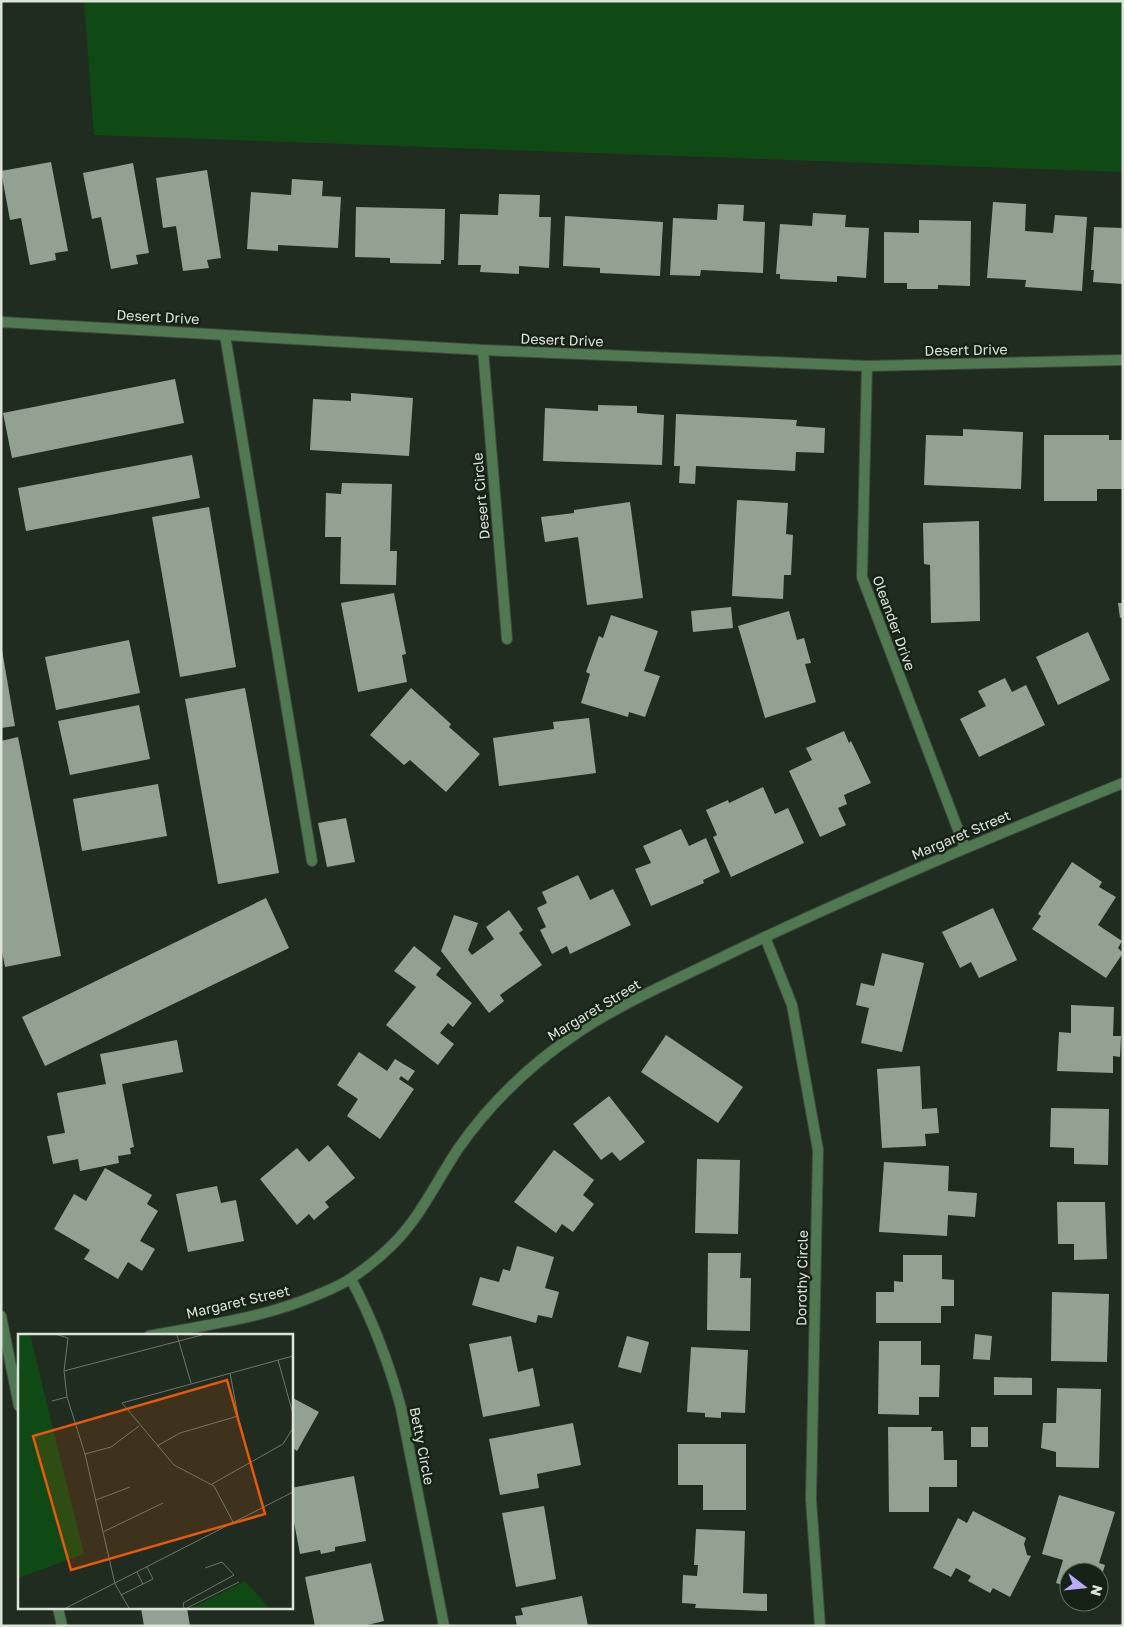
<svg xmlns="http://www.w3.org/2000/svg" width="1124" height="1627" font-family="'Golos Text',sans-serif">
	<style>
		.green { fill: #0f4a14 }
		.building { fill: #93a192 }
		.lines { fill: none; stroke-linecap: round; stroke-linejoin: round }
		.service-casing { stroke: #3f493e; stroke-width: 12 }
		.minor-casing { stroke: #3f493e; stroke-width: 12 }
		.tertiary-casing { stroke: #3f493e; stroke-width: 12 }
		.service { stroke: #517951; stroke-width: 10 }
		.minor { stroke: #517951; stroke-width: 10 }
		.tertiary { stroke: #517951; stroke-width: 10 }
		.labels { text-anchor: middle; stroke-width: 5; stroke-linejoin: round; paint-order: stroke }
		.street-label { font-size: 14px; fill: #dde4dc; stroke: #172217 }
		.inset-road { fill: none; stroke: #6c766b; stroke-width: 1 }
		.view { fill: #e8590c; fill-opacity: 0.15; stroke: #e8590c; stroke-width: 2.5 }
		.inset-edge { fill: none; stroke: #dde4dc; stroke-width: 2.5 }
	</style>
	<rect width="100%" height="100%" fill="#212c20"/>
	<path class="green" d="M84 1H1123V172L94 135Z"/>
	<g class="building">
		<path d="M51 162 68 251 55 253 56 260 30 265 21 218 10 220 1 171Z"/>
		<path d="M133 163 149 253 136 255 138 264 111 269 101 217 92 219 83 173Z"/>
		<path d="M207 170 221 258 207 260 209 268 183 271 176 226 163 228 156 178Z"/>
		<path d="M292 179 323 181 322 196 341 197 338 248 278 245V251L247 249 251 192 291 195Z"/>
		<path d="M499 194 540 195 539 217H551L549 268 519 266V274L480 272 481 265H458L460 214 498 215Z"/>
		<path d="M993 202 1026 204 1025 231 1053 233 1055 215 1087 217 1082 291 1025 287 1026 280 987 278Z"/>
		<path d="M718 204 744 205 743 221 765 222 763 273 701 270 700 276 670 275 673 218 717 220Z"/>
		<path d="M356 207 445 209 444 260H441V264L390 263V258L355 257Z"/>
		<path d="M813 213 846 215 845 227 869 228 866 278 837 276V282L780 279V274H776L780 224 812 226Z"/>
		<path d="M565 216 663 222 660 276 600 273V268L563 266Z"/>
		<path d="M919 220 971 221 970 286 938 285V289H907V283H884V232L919 233Z"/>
		<path d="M1094 227 1123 228V284L1093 282 1094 270H1091Z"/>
		<path d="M175 379 184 423 12 458 3 413Z"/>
		<path d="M351 393 413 398 409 456 310 450 313 399 351 401Z"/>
		<path d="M598 405 637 406V413L664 415 662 465 543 461 545 408 598 411Z"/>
		<path d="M676 414 797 420 796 426 825 428 824 453 796 452 795 471 696 466 695 484 679 483 680 466H674Z"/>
		<path d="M963 429 1023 432 1021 489 924 485 926 435 963 436Z"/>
		<path d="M1044 435H1109V440H1123V489H1097V501H1044Z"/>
		<path d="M192 455 200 498 26 531 18 488Z"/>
		<path d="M342 483 392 484 390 551H397L396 585 340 584 341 537H325L326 493 341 494Z"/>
		<path d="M737 500 788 503 786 534 793 535 791 575H784L783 599 732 596Z"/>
		<path d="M630 502 643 598 587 605 578 537 545 542 541 517 574 513V510Z"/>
		<path d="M209 507 236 667 180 677 152 517Z"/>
		<path d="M979 521 980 621 931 623 930 565 924 564 923 523Z"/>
		<path d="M394 593 406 654 402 655 407 682 358 692 341 603Z"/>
		<path d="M1118 603H1123V617L1120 618Z"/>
		<path d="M731 607 733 628 693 632 691 611Z"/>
		<path d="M789 611 797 640 804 638 811 663 805 664 816 702 765 718 738 626Z"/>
		<path d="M611 615 658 631 644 671 660 676 645 717 629 712 628 717 581 703 590 674 586 672 599 636 603 638Z"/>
		<path d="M1088 632 1110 680 1058 705 1036 657Z"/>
		<path d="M129 640 140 693 56 710 45 657Z"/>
		<path d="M2 650 15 726 1 728V651Z"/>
		<path d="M1005 678 1012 692 1026 685 1045 725 979 757 960 719 986 706 978 691Z"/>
		<path d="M245 688 279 873 218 884 185 699Z"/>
		<path d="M411 688 451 724 449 727 480 754 446 792 410 760 404 765 370 735Z"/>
		<path d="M139 705 150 759 70 775 58 721Z"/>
		<path d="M589 718 596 773 499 786 493 738 554 729 553 722Z"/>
		<path d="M844 731 849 743 851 741 871 783 844 795 847 804 838 808 846 825 820 837 789 771 812 760 806 748Z"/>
		<path d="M18 737 61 956 5 967 1 946V741Z"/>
		<path d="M158 784 167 836 82 851 73 799Z"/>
		<path d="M763 787 775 814 788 808 804 843 731 877 713 837 717 835 706 810 728 800 729 803Z"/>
		<path d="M346 818 355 862 327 867 318 823Z"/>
		<path d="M681 829 689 846 706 838 720 872 703 880 704 883 651 906 635 869 651 863 643 846Z"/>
		<path d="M1072 862 1102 882 1099 887 1116 897 1098 925 1122 941 1118 948 1123 953 1106 978 1032 929 1041 916 1038 914Z"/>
		<path d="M578 875 590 900 613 889 631 925 570 954 567 946 552 954 540 930 546 927 537 908 547 903 542 892Z"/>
		<path d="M266 898 289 948 45 1066 22 1017Z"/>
		<path d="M993 908 1017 960 979 978 971 962 960 968 942 932Z"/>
		<path d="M509 910 523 930 519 933 542 965 500 995 504 1001 489 1013 441 951 454 915 478 923 468 950 472 955 494 939 486 927Z"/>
		<path d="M414 946 441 968 436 975 472 1003 453 1027 448 1023 440 1033 454 1044 438 1065 386 1025 416 987 394 971Z"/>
		<path d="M882 953 924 963 902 1052 861 1043 869 1008 856 1005 861 983 874 986Z"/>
		<path d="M1071 1005 1114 1007 1113 1036H1121L1120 1057 1113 1056V1073L1057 1071 1059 1032 1071 1033Z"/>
		<path d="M666 1035 743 1087 718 1123 641 1072Z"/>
		<path d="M177 1040 183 1072 122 1084 134 1147 130 1148 131 1154 118 1156 119 1163 80 1171 78 1159 53 1164 47 1136 65 1133 57 1093 106 1084 100 1054Z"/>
		<path d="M359 1052 387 1071 395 1059 415 1071 408 1081 401 1076 399 1079 414 1089 380 1139 347 1116 358 1099 337 1085Z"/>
		<path d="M920 1066 922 1109 937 1108 939 1133 925 1134 926 1146 882 1148 877 1069Z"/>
		<path d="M609 1096 645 1142 620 1161 612 1152 601 1160 573 1124Z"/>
		<path d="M1051 1108 1109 1109 1108 1165 1074 1164V1148L1050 1147Z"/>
		<path d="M328 1145 355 1178 325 1202 329 1207 314 1220 309 1214 297 1225 260 1179 297 1148 309 1162Z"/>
		<path d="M554 1150 594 1180 583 1195 594 1204 573 1232 562 1224 556 1233 514 1202Z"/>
		<path d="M697 1159 740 1160 738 1234 695 1233Z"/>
		<path d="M884 1162 949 1166 948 1191 977 1193 975 1217 948 1215 947 1236 879 1232Z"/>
		<path d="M105 1168 152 1195 147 1204 158 1211 140 1241 155 1249 142 1271 128 1262 118 1279 84 1259 90 1250 54 1229 74 1194 86 1201Z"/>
		<path d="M217 1186 221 1203 236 1200 244 1241 188 1252 176 1194Z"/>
		<path d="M1057 1202H1105L1107 1259 1074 1260V1244H1058Z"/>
		<path d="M517 1246 554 1257 545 1288 559 1292 552 1318 538 1315 536 1323 472 1305 480 1277 499 1282 503 1269 510 1271Z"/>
		<path d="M708 1253H741L740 1278H751L750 1331 707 1330Z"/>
		<path d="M903 1255H942V1279L954 1280V1306H941V1323H876V1292H894V1281L903 1282Z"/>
		<path d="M1052 1292 1109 1294 1107 1362 1051 1361Z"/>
		<path d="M975 1334 992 1336 990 1360 973 1359Z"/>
		<path d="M511 1336 518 1372 533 1368 540 1406 483 1417 469 1344Z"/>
		<path d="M627 1336 649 1342 641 1373 618 1367Z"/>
		<path d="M879 1341H921V1365H940L939 1397H919V1415L878 1414Z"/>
		<path d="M691 1347 748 1350 745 1413 721 1412V1418L705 1417V1413L687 1412Z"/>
		<path d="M994 1377 1032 1378V1395H994Z"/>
		<path d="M1057 1388 1101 1389 1099 1468 1056 1467V1452L1041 1448 1043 1423H1056Z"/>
		<path d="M291 1397 319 1412 297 1451 291 1447Z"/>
		<path d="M573 1423 581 1465 537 1474 539 1488 500 1495 489 1439Z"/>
		<path d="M888 1427H932L931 1431H943L944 1460H957V1487H929V1512H889Z"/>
		<rect x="971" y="1427" width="17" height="20"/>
		<path d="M678 1444H746V1510H703V1485H678Z"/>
		<path d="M354 1476 366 1541 335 1547V1551L321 1554 320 1550 300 1554 291 1506V1488Z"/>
		<path d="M1059 1495 1115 1512 1099 1563 1105 1565 1099 1585V1572H1069V1587L1056 1583 1063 1560 1042 1554Z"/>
		<path d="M544 1506 556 1579 516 1587 502 1513Z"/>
		<path d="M973 1511 1026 1538 1024 1544 1027 1555 1031 1556 1010 1597 993 1588 990 1593 968 1581 971 1576 956 1568 951 1577 933 1568 958 1518 967 1523Z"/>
		<path d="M696 1529 745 1531 743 1593 767 1594V1611L695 1608 696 1604 682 1603 683 1575 697 1576 698 1565H694Z"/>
		<path d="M371 1563 384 1621 363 1626H315L305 1577Z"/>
		<path d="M582 1596 588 1626H517L515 1616 523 1615 521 1608Z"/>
		<path d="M141 1608H187L190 1626H144Z"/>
	</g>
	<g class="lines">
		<g class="service-casing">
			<path id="service" d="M225 335 312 861"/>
		</g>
		<g class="minor-casing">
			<g id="minor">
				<path d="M1 322 483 350 867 366 1123 360"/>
				<path d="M483 350 507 639"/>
				<path d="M867 366 862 577 965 848"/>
				<path d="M765 937 792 1005 818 1150 811 1500 820 1626"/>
				<path d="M351 1279C373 1321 389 1363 401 1408L444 1626"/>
				<path d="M149 1336C206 1325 264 1318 317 1295 329 1290 342 1285 353 1277 375 1262 396 1244 412 1222 429 1199 442 1173 458 1149 490 1103 531 1064 577 1033 625 1001 680 978 731 953 859 892 991 837 1123 783"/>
			</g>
		</g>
		<g class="tertiary-casing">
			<g id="tertiary">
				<path d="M1 1316 19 1406"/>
				<path d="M58 1608 62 1626"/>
			</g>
		</g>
		<use href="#service" class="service"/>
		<use href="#minor" class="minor"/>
		<use href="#tertiary" class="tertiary"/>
	</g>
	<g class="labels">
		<g class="street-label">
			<text transform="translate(158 317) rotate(3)" y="5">Desert Drive</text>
			<text transform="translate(562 340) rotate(2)" y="5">Desert Drive</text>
			<text transform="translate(966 350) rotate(-1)" y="5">Desert Drive</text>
			<text transform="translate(481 496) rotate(-95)" y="5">Desert Circle</text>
			<text transform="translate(894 623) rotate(70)" y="5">Oleander Drive</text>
			<text transform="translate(961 835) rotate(-23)" y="5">Margaret Street</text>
			<text transform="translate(594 1010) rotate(-31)" y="5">Margaret Street</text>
			<text transform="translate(802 1278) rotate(-89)" y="5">Dorothy Circle</text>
			<text transform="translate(238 1302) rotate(-13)" y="5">Margaret Street</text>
			<text transform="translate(422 1446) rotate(79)" y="5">Betty Circle</text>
		</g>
	</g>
	<g transform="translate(18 1334)">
		<rect width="275" height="275" fill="#212c20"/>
		<path d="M0 1H12L66 220 0 244ZM227 247 251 274H174Z" fill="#0f4a14"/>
		<path class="inset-road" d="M40 1 50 4 46 37 49 63 67 120 97 250 111 274M159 1 173 49M260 26 275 80M46 37 184 1M34 67 49 63M139 112 162 99 220 82 212 39M67 120 93 113 121 92M194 150 265 110 275 94M78 166 112 153M215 188 196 152 156 131 104 69 275 22M85 198 145 169M125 250 135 245 129 233M103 261 125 250 119 238M48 274 275 158M166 274 165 269 216 241 204 228 187 234M169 274 221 248"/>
		<path class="view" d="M209 46 247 180 53 236 15 102Z"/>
		<rect width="275" height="275" class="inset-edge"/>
	</g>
	<rect width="1124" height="1627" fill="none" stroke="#dde4dc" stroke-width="5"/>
	<g transform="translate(1084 1587) rotate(106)"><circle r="24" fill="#172217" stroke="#667066"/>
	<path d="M0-4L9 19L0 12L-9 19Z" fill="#bbaaf6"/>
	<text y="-8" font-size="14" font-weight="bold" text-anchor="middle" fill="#dde4dc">N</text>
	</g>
</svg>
